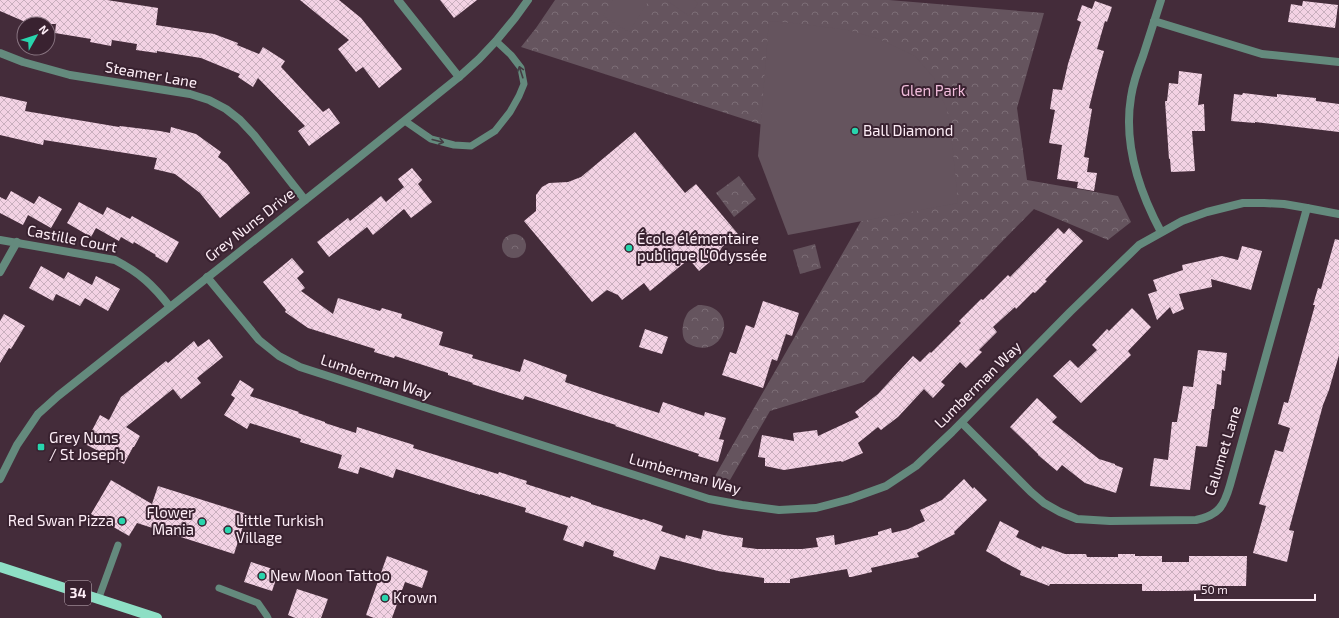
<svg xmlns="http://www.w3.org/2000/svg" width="1339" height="618" font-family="'Exo 2',sans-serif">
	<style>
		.park { fill: url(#park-crowns) }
		.pitch { fill: #65545e }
		.building { fill: url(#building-cross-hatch) }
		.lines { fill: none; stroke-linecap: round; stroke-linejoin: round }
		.service { stroke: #648a7d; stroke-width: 7 }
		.minor { stroke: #648a7d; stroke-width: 8 }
		.tertiary { stroke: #648a7d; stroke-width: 8 }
		.primary { stroke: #8edfc5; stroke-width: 10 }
		.oneway { stroke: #443c43 }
		.poi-dot { fill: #28d5ad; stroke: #392230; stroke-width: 1.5 }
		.labels { text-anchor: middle; stroke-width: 4; stroke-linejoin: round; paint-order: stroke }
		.shield { fill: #392230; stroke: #c3b1bb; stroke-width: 1 }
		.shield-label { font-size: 14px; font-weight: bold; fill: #feeef7 }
		.street-label { font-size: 15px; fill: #feeef7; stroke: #392230 }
		.park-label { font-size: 15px; fill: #f2bddc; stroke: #392230 }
		.poi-label { font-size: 15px; fill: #feeef7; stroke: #392230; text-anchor: start }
	</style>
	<defs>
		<pattern id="park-crowns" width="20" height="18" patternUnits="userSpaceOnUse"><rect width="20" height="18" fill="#65545e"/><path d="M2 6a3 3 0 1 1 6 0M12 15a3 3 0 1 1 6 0" fill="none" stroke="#7c6d76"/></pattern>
		<pattern id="building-cross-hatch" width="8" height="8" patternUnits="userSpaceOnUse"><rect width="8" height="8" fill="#f3d2e4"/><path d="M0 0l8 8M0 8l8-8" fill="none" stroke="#c9afbe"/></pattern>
	</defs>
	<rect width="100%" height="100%" fill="#442c3a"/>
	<g class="park">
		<path d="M555 0H889L1044 13 1017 108 1027 180 1118 196 1131 222 1108 240 1034 209 864 382 770 411 730 480 715 476 892 167 521 47 536 28Z"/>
		<path d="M739 176 756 199 734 217 716 193Z"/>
		<circle cx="514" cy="246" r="12"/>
		<path d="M815 244 821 268 800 274 793 250Z"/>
		<path d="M698 305C742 305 725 363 689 344 680 340 682 323 686 316 688 311 693 308 698 305Z"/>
	</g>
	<g class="pitch">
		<path d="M613 0H649L629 32 603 16Z"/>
		<path d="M666 0H694L698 3 689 16Z"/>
		<path d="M769 21 793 23 848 30 879 39 915 56 934 78 947 110 953 151 958 203 788 235 758 156Z"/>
	</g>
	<g class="building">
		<path d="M0 0H107L158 8 156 25 214 34 238 43 237 45 259 54 263 47 285 61 281 67 323 112 329 108 340 123 309 146 298 131 305 126 258 78 253 87 238 77 240 74 201 58 157 51V53L136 50 137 44 112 40 111 46 90 42 91 39 55 33 56 24H30L0 11Z"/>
		<path d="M300 0H339L361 18 402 69 379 88 363 67 356 72 338 49 349 40Z"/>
		<path d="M440 0H477L454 18Z"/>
		<path d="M1095 1 1112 7 1107 22 1105 21 1097 49 1104 51 1098 72 1089 108 1092 109 1084 157 1089 158 1087 172 1097 173 1094 191 1077 188 1078 182 1057 179 1062 145 1049 143 1055 110 1050 109 1053 89 1062 90 1068 64 1081 22 1077 20 1082 5 1092 9Z"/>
		<path d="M1303 1 1338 5 1335 28 1288 22 1291 4 1302 6Z"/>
		<path d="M1179 71 1202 74 1198 105 1204 104 1205 131H1192L1195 171 1171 172 1170 159H1169L1165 101H1167L1169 83 1178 84Z"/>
		<path d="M1243 93 1277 97V94L1306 97 1316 98V101L1339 104V132L1255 122V123L1231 121 1234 94 1242 95Z"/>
		<path d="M0 96 27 102 25 111 119 127 120 126 160 131 170 133 171 127 196 134 221 152 218 157 227 164 250 193 220 218 200 193 175 174 154 169 157 158 44 140 43 145 0 135Z"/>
		<path d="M635 132 685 193 696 184 738 234 722 247 717 256 699 271 689 259 650 291 644 283 622 300 618 295 607 290 592 302 524 221 536 211V195L542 187 549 183 568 182 581 177Z"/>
		<path d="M412 168 422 180 418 184 432 202 411 218 404 209 373 235 367 227 329 257 317 242 348 218 350 221 381 196 386 202 404 187 398 179Z"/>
		<path d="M11 191 34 204 39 196 62 209 51 228 28 215 23 225 0 213V197L6 200Z"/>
		<path d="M79 202 103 215 107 207 130 219 132 216 179 242 167 263 155 256 156 255 134 242 133 244 121 237 119 241 96 228 91 237 67 223Z"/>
		<path d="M1058 228 1064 234 1069 228 1083 241 1045 280 1047 281 1035 293 1033 292 1016 309 1015 307 993 327 997 332 979 350 982 352 966 368 960 362 941 382 945 385 933 398 924 389 898 417 881 430 878 427 858 443 863 453 842 462 841 461 784 470 765 466V458L758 457 762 435 794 441 793 433 817 430 818 436 859 417 855 412 878 394 913 356 920 362 930 352 931 353 961 323 959 321 981 299 983 300 1008 275 1010 277Z"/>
		<path d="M1335 239 1339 240V355L1329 390 1323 405 1289 530 1294 531 1287 562 1253 553 1266 506 1259 504 1275 450 1283 452 1290 428 1278 424 1284 402 1288 403 1315 305H1313L1318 288 1321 289Z"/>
		<path d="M1242 246 1262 251 1251 290 1211 279 1212 287 1179 294 1184 309 1173 314 1170 307 1157 320 1148 294 1157 291 1153 280 1183 270 1182 265 1222 256 1238 260Z"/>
		<path d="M292 258 304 272 297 278 305 288 301 291 333 314 338 298 380 311 382 308 402 314 401 318 443 332 439 345 473 355 472 358 520 372 524 359 567 375 565 382 600 394 659 413 663 402 704 416 705 412 726 418 719 439 724 440 718 462 698 456 699 454 615 426 616 425 593 418 525 396 523 400 472 384 473 383 448 375V373L395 356 394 358 374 352 375 349 308 328 285 312 286 310 263 282Z"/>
		<path d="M41 266 64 279 68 272 92 285 96 276 120 289 108 311 85 298 80 306 56 294 53 301 29 288Z"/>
		<path d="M763 301 799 313 792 336 786 334 777 361 772 359 763 388 722 375 730 352 736 354 746 325 754 328Z"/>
		<path d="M1132 308 1151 327 1128 351 1131 355 1081 403 1053 376 1070 360 1078 368 1097 350 1092 345 1107 329 1109 331Z"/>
		<path d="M4 314 25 326 11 349 9 348 0 363V321Z"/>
		<path d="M645 329 668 337 662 354 639 347Z"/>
		<path d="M209 339 223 357 197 378 201 383 181 399 173 389 126 427 140 436 134 447H133L124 464 85 444 100 415 109 420 121 397 166 361 168 363 194 341 198 347Z"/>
		<path d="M1198 350 1227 353 1225 371 1222 370 1221 385 1217 384 1214 409H1212L1207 447 1196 446 1190 490 1150 486 1154 458 1168 460 1172 422H1177L1183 386 1193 387Z"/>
		<path d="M240 380 254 389 250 396 299 412 298 413 325 422V423L356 433 357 427 414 445 413 448 498 474 499 472 527 481 526 484 570 498 571 496 591 503V504L642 520 643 519 663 526 661 531 685 539 686 535 701 539 703 530 724 535 743 538 742 547 757 549H802L818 547 816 538 834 535 835 545 878 535V532L891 528 892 533 908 529 925 521 920 510 942 500 964 479 973 489 974 487 987 500 954 532 955 534 917 553 919 557 871 568 872 572 851 577H849L847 569 790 579V583H764V578L718 571 660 556 655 570 613 556 614 551 585 541 583 547 563 540 568 526 525 512 526 508 480 494V495L396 469 393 478 360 467 358 474 338 468 342 455 300 442 301 439 250 423 247 429 224 415 235 398 231 395Z"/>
		<path d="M1037 398 1057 417 1052 422 1099 459 1115 464V465L1123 468 1116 493 1085 483 1062 465 1057 471 1038 455V454L1010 427Z"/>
		<path d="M111 480 152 504 158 486 247 514 234 554 137 523 129 536 91 514Z"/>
		<path d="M1000 521 1019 531 1016 537 1041 549 1042 546 1065 554H1086L1087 557H1118V554H1135V556H1162V562H1189V556H1247L1246 586H1209V590L1178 591H1142V584H1050L1049 586 1020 575 1021 571 1000 560V559L986 551Z"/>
		<path d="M387 556 428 571 422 588 405 582 392 618H374L366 615Z"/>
		<path d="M251 562 279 571 272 591 244 582Z"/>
		<path d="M297 589 328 599 321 618H295L288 615Z"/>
	</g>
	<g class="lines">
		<g class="service">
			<path d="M405 121 431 139 454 145 471 146 495 131 510 112 519 96 524 84 521 68 511 55 496 41"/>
			<path d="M219 588 258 603 267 616 268 618"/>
			<path d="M98 600 118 545"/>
		</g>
		<g class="minor">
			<path d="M398 0 459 77"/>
			<path d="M1161 0C1155 19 1149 37 1143 56 1138 69 1133 83 1131 97 1123 145 1139 191 1161 232"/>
			<path d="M1154 21 1262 54 1339 62"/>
			<path d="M0 53 23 62 70 75 190 94 209 100 226 109 240 120 254 135 305 200"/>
			<path d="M0 240 115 260C140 273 153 285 170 307"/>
			<path d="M0 272 17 242"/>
			<path d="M207 277 259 340 279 356 300 367 709 499 742 505 779 510 816 508 850 499 886 486 916 466 952 432 1070 312 1139 245 1182 221 1207 212 1243 203H1264L1284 204 1307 208 1339 214"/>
			<path d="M962 423 1031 492 1044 503 1060 512 1077 519 1110 521 1196 520C1219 515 1224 506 1230 485L1307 208"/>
		</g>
		<path class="tertiary" d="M0 479 17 445 38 414 58 396 353 162 459 77 479 59 496 41 515 18 528 0"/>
		<path class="primary" d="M0 567 157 618"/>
	</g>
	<defs><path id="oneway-shaft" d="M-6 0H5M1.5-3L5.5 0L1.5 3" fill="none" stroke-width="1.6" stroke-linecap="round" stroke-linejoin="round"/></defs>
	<g class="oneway">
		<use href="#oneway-shaft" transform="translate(521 72) rotate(-108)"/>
		<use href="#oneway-shaft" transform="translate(438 141) rotate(14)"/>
	</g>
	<g class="poi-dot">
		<circle cx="855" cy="131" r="4"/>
		<circle cx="629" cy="248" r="4"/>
		<rect x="37" y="443" width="8" height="8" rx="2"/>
		<circle cx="122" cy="521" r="4"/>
		<circle cx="202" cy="522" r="4"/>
		<circle cx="228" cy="530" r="4"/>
		<circle cx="262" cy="576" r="4"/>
		<circle cx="385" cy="598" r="4"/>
	</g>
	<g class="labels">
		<rect class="shield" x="65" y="581" width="26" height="24" rx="3"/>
		<g class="shield-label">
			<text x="78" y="598">34</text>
		</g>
		<g class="street-label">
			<text transform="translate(151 75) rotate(10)" y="5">Steamer Lane</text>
			<text transform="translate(250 225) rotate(-38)" y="5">Grey Nuns Drive</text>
			<text transform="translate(72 239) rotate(11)" y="5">Castille Court</text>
			<text transform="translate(376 377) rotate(18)" y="5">Lumberman Way</text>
			<text transform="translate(978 385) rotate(-45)" y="5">Lumberman Way</text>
			<text transform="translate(1223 451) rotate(-73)" y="5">Calumet Lane</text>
			<text transform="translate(685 474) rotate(16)" y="5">Lumberman Way</text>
		</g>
		<g class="park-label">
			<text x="933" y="96">Glen Park</text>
		</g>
		<g class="poi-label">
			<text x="863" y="136">Ball Diamond</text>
			<text x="637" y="244">École élémentaire<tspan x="637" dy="17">publique L'Odyssée</tspan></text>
			<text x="49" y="443">Grey Nuns<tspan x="49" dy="17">/ St Joseph</tspan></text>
			<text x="194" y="518" text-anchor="end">Flower<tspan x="194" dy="17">Mania</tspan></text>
			<text x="114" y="526" text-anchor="end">Red Swan Pizza</text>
			<text x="236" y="526">Little Turkish<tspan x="236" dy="17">Village</tspan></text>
			<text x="270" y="581">New Moon Tattoo</text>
			<text x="393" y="603">Krown</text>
		</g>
	</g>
	<g transform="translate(36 36) rotate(51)"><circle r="19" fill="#392230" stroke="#887480"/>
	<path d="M0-3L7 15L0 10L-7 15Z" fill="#28d5ad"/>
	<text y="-6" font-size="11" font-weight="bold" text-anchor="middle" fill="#feeef7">N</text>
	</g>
	<path d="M1195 594v6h120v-6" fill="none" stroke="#feeef7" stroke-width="2"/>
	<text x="1201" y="594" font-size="12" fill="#feeef7" stroke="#392230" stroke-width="3" paint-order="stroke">50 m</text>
</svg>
